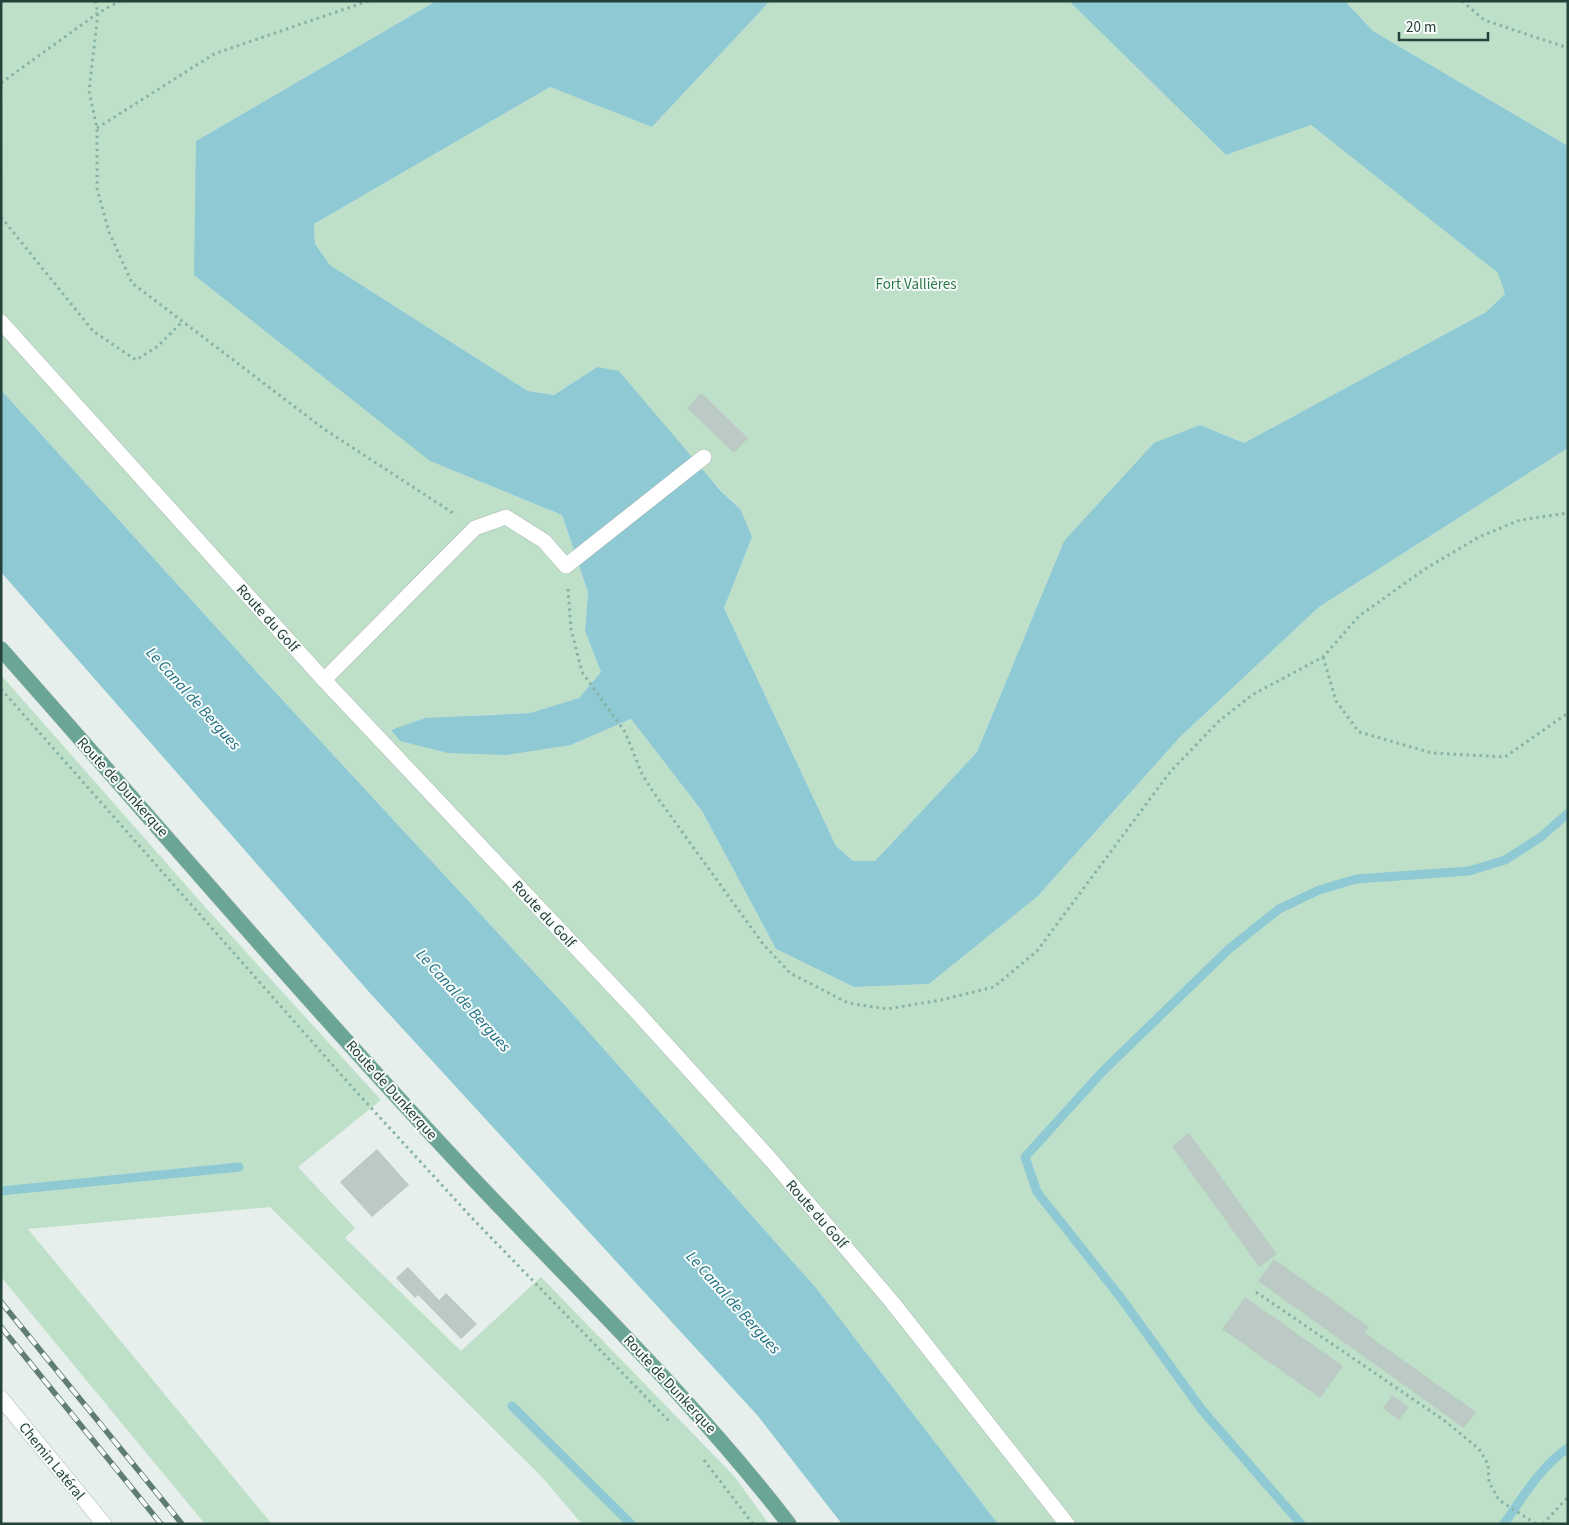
<svg xmlns="http://www.w3.org/2000/svg" width="1569" height="1525" font-family="'Source Sans 3',sans-serif">
	<style>
		.green { fill: #bfe0c8 }
		.water { fill: #8ec9d4 }
		.lines { fill: none; stroke-linecap: round; stroke-linejoin: round }
		.stream { stroke: #8ec9d4; stroke-width: 9 }
		.building { fill: #bbcac4 }
		.minor-casing { stroke: #a8b8b2; stroke-width: 16 }
		.major-casing { stroke: #c2cac8; stroke-width: 16 }
		.path { stroke: #86b3a5; stroke-width: 3; stroke-dasharray: 2.5 4; stroke-linecap: butt }
		.minor { stroke: #fff; stroke-width: 15 }
		.major { stroke: #6aa596; stroke-width: 15 }
		.rail-casing { stroke: #5f7d75; stroke-width: 5.5 }
		.rail { stroke: #f7fbf9; stroke-width: 4; stroke-dasharray: 11; stroke-linecap: butt }
		.labels { text-anchor: middle; stroke-width: 4; stroke-linejoin: round; paint-order: stroke }
		.park-label { font-size: 15px; fill: #2d7a4b; stroke: #f7fbf9 }
		.street-label { font-size: 15px; fill: #24423a; stroke: #f7fbf9 }
		.water-label { font-size: 16px; font-style: italic; fill: #1c6f80; stroke: #f7fbf9 }
	</style>
	<rect width="100%" height="100%" fill="#e6efeb"/>
	<g class="green">
		<path d="M3 1H436L196 141 430 461 562 515 588 592 585 631 601 672 579 698 530 713 478 715 391 730 400 741 571 745 631 719 702 811 776 949 854 987 929 984 1038 896 1180 737 1319 607 1568 448V1524H998L817 1289 570 1011 265 681 1 390Z"/>
		<path d="M770 1H1069L1226 155 1311 125 1499 273 1505 294 1486 312 1244 443 1200 425 1064 541 977 752 875 861H853L836 846 724 608 752 537 741 510 597 367 554 395 528 391 330 265 315 244 314 224 550 87 652 127Z"/>
		<path d="M1345 1H1568V146L1373 31Z"/>
		<path d="M1 675 206 908 381 1100 298 1167 355 1228 345 1238 461 1351 541 1277 734 1476 769 1524H582L541 1476 270 1207 28 1229 272 1524H205L1 1277Z"/>
	</g>
	<g class="water">
		<path d="M436 1H770L652 127 550 87 314 224 315 244 330 265 528 391 554 395 597 367 619 371 719 489 741 510 752 537 724 608 836 846 853 861H875L977 752 1064 541 1154 443 1200 425 1244 443 1486 312 1505 294 1498 273 1311 125 1226 155 1069 1H1345L1373 31 1568 146V448L1319 607 1180 737 1038 896 929 984 854 987 776 949 702 811 631 719 571 745 506 755 448 753 400 741 391 730 425 718 530 713 579 698 601 672 585 631 588 592 562 515 430 461 194 275 196 141Z"/>
		<path d="M1 390 265 681 570 1011 817 1289 998 1524H842L758 1416 369 992 1 572Z"/>
	</g>
	<g class="lines">
		<g class="stream">
			<path d="M1 1191 239 1167"/>
			<path d="M512 1406 631 1524"/>
			<path d="M1301 1524 1202 1410 1121 1298 1037 1192 1025 1157 1103 1071 1229 949 1279 909 1319 890 1356 879 1469 871 1505 860 1541 837 1568 813"/>
			<path d="M1504 1524C1522 1498 1542 1465 1568 1448"/>
		</g>
	</g>
	<g class="building">
		<path d="M701 393 748 438 734 453 687 408Z"/>
		<path d="M1189 1133 1277 1254 1259 1267 1172 1146Z"/>
		<path d="M377 1149 409 1185 372 1217 340 1182Z"/>
		<path d="M1274 1259 1369 1327 1365 1333 1476 1412 1464 1428 1258 1281Z"/>
		<path d="M408 1267 439 1300 446 1293 477 1324 461 1339 418 1295 415 1298 396 1278Z"/>
		<path d="M1245 1297 1343 1366 1320 1398 1222 1329Z"/>
		<path d="M1392 1395 1409 1407 1399 1420 1383 1408Z"/>
	</g>
	<g class="lines">
		<g class="minor-casing">
			<g id="minor">
				<path d="M1 322 324 680 636 1011 772 1161 892 1302 1067 1524"/>
				<path d="M324 680 475 528 506 517 544 541 566 566 704 457"/>
				<path d="M1 1398 104 1524"/>
			</g>
		</g>
		<g class="major-casing">
			<path id="major" d="M1 649C150 817 296 989 449 1153 563 1276 686 1390 789 1524"/>
		</g>
		<g class="path">
			<path d="M95 1 98 13 89 91 97 128V189L109 232 132 283 324 429 456 515"/>
			<path d="M1462 1 1484 20 1568 48"/>
			<path d="M1 83 98 13 120 1"/>
			<path d="M97 128 214 54 368 1"/>
			<path d="M1 217 93 331 136 360 158 346 182 322"/>
			<path d="M568 589 571 629 582 672 625 732 642 774 652 790 763 944 790 973 848 1003 887 1009 941 1000 994 987 1037 951 1170 772 1218 722 1252 695 1323 657 1359 616 1425 569 1479 537 1520 520 1568 513"/>
			<path d="M1323 657 1336 701 1359 732 1432 753 1505 757 1568 713"/>
			<path d="M1 689 352 1087 472 1218 670 1422"/>
			<path d="M1256 1292 1445 1421 1479 1449 1488 1464 1489 1482 1499 1500 1536 1524"/>
			<path d="M704 1460 753 1524"/>
			<path d="M1543 1524 1568 1497"/>
		</g>
		<use href="#minor" class="minor"/>
		<use href="#major" class="major"/>
		<g class="rail-casing">
			<g id="rail">
				<path d="M1 1302 182 1524"/>
				<path d="M1 1327 161 1524"/>
			</g>
		</g>
		<use href="#rail" class="rail"/>
	</g>
	<g class="labels">
		<g class="park-label">
			<text x="916" y="289">Fort Vallières</text>
		</g>
		<g class="street-label">
			<text transform="translate(268 618) rotate(48)" y="5">Route du Golf</text>
			<text transform="translate(123 787) rotate(48)" y="5">Route de Dunkerque</text>
			<text transform="translate(544 914) rotate(47)" y="5">Route du Golf</text>
			<text transform="translate(392 1090) rotate(48)" y="5">Route de Dunkerque</text>
			<text transform="translate(817 1214) rotate(49)" y="5">Route du Golf</text>
			<text transform="translate(670 1384) rotate(47)" y="5">Route de Dunkerque</text>
			<text transform="translate(52 1461) rotate(51)" y="5">Chemin Latéral</text>
		</g>
		<g class="water-label">
			<text transform="translate(194 698) rotate(48)" y="6">Le Canal de Bergues</text>
			<text transform="translate(464 1000) rotate(48)" y="6">Le Canal de Bergues</text>
			<text transform="translate(734 1302) rotate(48)" y="6">Le Canal de Bergues</text>
		</g>
	</g>
	<rect width="1569" height="1525" fill="none" stroke="#24423a" stroke-width="5"/>
	<path d="M1399 32v8h89v-8" fill="none" stroke="#24423a" stroke-width="2.5"/>
	<text x="1406" y="32" font-size="15" fill="#24423a" stroke="#f7fbf9" stroke-width="4" paint-order="stroke">20 m</text>
</svg>
